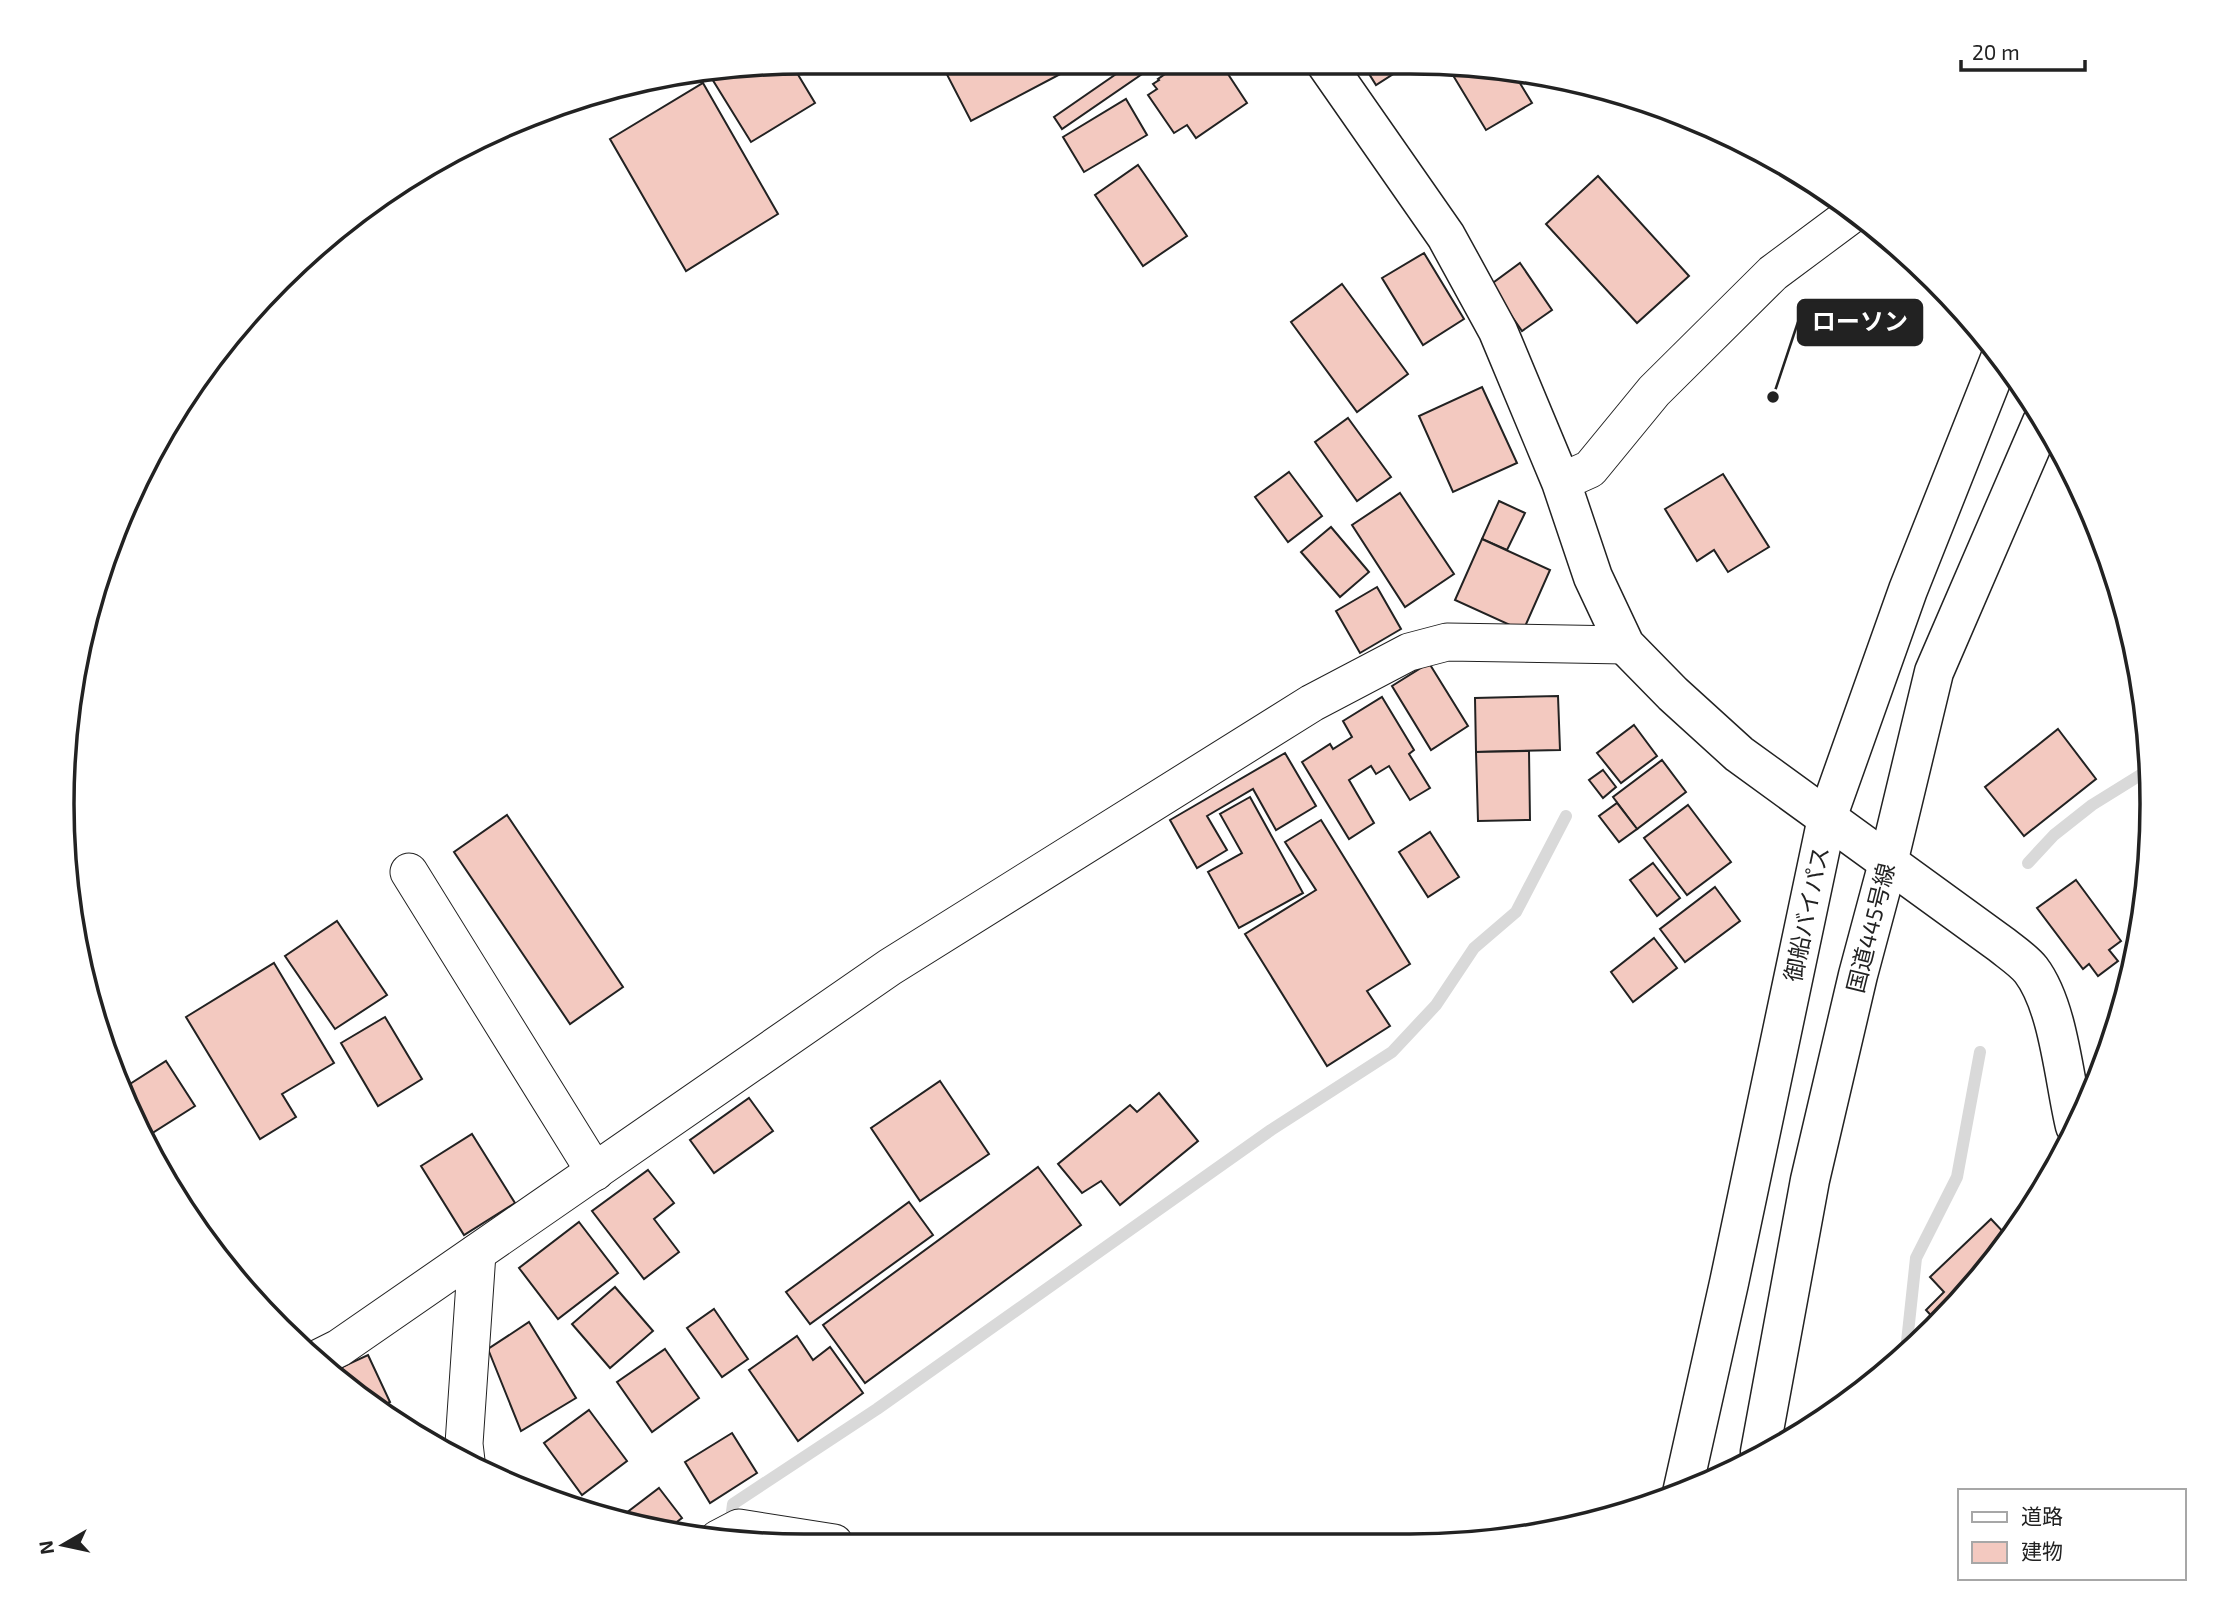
<svg xmlns="http://www.w3.org/2000/svg" width="2213" height="1608" font-family="'Exo 2','Noto Sans JP',sans-serif">
	<style>
		.lines { fill: none; stroke-linecap: round; stroke-linejoin: round }
		.stream { stroke: #d9d9d9; stroke-width: 12 }
		.building { fill: #f3c9c0; stroke: #222; stroke-width: 2 }
		.street-casing { stroke: #222; stroke-width: 39 }
		.secondary-casing { stroke: #222; stroke-width: 41 }
		.highway-casing { stroke: #222; stroke-width: 41 }
		.street { stroke: #fff; stroke-width: 37 }
		.secondary { stroke: #fff; stroke-width: 38 }
		.highway { stroke: #fff; stroke-width: 38 }
		.labels { text-anchor: middle; stroke-width: 5; stroke-linejoin: round; paint-order: stroke }
		.street-label { font-size: 23px; fill: #222; stroke: #fff }
		.rim { fill: none; stroke: #222; stroke-width: 3.5 }
		.leader { fill: none; stroke: #222; stroke-width: 2.5 }
		.callout-dot { fill: #222; stroke: #fff; stroke-width: 2.5 }
		.callout { fill: #222; stroke: #222; stroke-width: 2.5 }
		.callout-label { font-size: 24px; text-anchor: middle; font-weight: bold; fill: #fff }
	</style>
	<rect width="100%" height="100%" fill="#fff"/>
	<g class="lines">
		<g class="stream">
			<path d="M2028 863 2054 835 2092 805 2150 769"/>
			<path d="M1906 1351 1916 1258 1957 1177 1980 1052"/>
			<path d="M730 1527 733 1504 877 1409 1271 1130 1392 1052 1436 1005 1474 948 1516 912 1566 816"/>
		</g>
	</g>
	<g class="building">
		<path d="M945 61H1085L971 121 941 63Z"/>
		<path d="M1135 61H1161L1062 129 1054 117Z"/>
		<path d="M1184 61H1233L1224 68 1247 103 1196 138 1187 125 1174 133 1148 95 1157 89 1153 84 1159 80 1158 79Z"/>
		<path d="M1361 61H1409L1412 62 1376 85Z"/>
		<path d="M791 63 815 103 751 142 709 74Z"/>
		<path d="M1448 67 1515 75 1532 103 1486 130Z"/>
		<path d="M703 83 778 214 686 271 610 139Z"/>
		<path d="M1126 99 1147 135 1084 172 1063 137Z"/>
		<path d="M1138 165 1187 236 1143 266 1095 195Z"/>
		<path d="M1598 176 1689 276 1637 323 1546 224Z"/>
		<path d="M1424 253 1464 319 1423 345 1382 278Z"/>
		<path d="M1520 263 1552 310 1522 331 1490 285Z"/>
		<path d="M1342 284 1408 374 1357 412 1291 322Z"/>
		<path d="M1482 387 1517 463 1453 492 1419 416Z"/>
		<path d="M1348 418 1391 477 1357 501 1315 442Z"/>
		<path d="M1289 472 1322 516 1288 542 1255 497Z"/>
		<path d="M1723 474 1769 547 1728 572 1714 550 1697 561 1665 509Z"/>
		<path d="M1400 493 1454 574 1405 607 1352 525Z"/>
		<path d="M1499 501 1525 513 1507 550 1482 539Z"/>
		<path d="M1331 527 1369 572 1340 597 1301 552Z"/>
		<path d="M1482 539 1550 570 1523 631 1455 600Z"/>
		<path d="M1377 587 1401 629 1360 653 1336 611Z"/>
		<path d="M1429 663 1468 726 1431 750 1392 686Z"/>
		<path d="M1558 696 1560 750 1476 752 1475 698Z"/>
		<path d="M1382 697 1414 750 1409 754 1430 788 1410 800 1389 766 1376 774 1371 766 1349 780 1374 823 1349 839 1302 762 1330 744 1333 749 1352 737 1343 721Z"/>
		<path d="M1634 725 1657 756 1621 783 1597 753Z"/>
		<path d="M2058 729 2096 779 2024 836 1985 787Z"/>
		<path d="M1529 751 1530 820 1478 821 1476 752Z"/>
		<path d="M1285 753 1316 806 1276 830 1253 789 1207 816 1227 850 1197 868 1170 820Z"/>
		<path d="M1662 760 1686 792 1637 829 1613 797Z"/>
		<path d="M1603 770 1616 787 1603 798 1589 780Z"/>
		<path d="M1250 797 1303 893 1239 928 1208 872 1242 853 1220 814Z"/>
		<path d="M1617 803 1637 829 1619 842 1599 816Z"/>
		<path d="M1688 805 1731 862 1687 895 1644 838Z"/>
		<path d="M507 815 623 987 570 1024 454 852Z"/>
		<path d="M1321 820 1410 964 1367 991 1390 1026 1327 1066 1245 934 1316 890 1285 842Z"/>
		<path d="M1430 832 1459 877 1428 897 1399 852Z"/>
		<path d="M1653 863 1680 898 1657 916 1630 880Z"/>
		<path d="M2076 880 2121 941 2109 950 2118 961 2098 976 2089 964 2083 969 2037 908Z"/>
		<path d="M1715 887 1740 921 1685 962 1660 929Z"/>
		<path d="M337 921 387 995 335 1029 285 956Z"/>
		<path d="M1654 938 1677 968 1633 1002 1611 972Z"/>
		<path d="M274 963 334 1063 282 1094 296 1117 260 1139 186 1017Z"/>
		<path d="M385 1017 422 1079 378 1106 341 1043Z"/>
		<path d="M166 1061 195 1106 146 1137 119 1091Z"/>
		<path d="M940 1081 989 1154 920 1201 871 1128Z"/>
		<path d="M1159 1093 1198 1141 1120 1205 1101 1181 1082 1193 1058 1164 1130 1105 1137 1112Z"/>
		<path d="M749 1098 773 1131 714 1173 690 1140Z"/>
		<path d="M472 1134 515 1203 464 1235 421 1166Z"/>
		<path d="M1038 1167 1081 1225 865 1383 823 1325Z"/>
		<path d="M648 1170 674 1203 654 1219 679 1252 644 1279 592 1211Z"/>
		<path d="M909 1202 933 1235 810 1324 786 1292Z"/>
		<path d="M1991 1219 2008 1237 1968 1293 1937 1322 1926 1310 1944 1292 1930 1277Z"/>
		<path d="M579 1222 618 1273 558 1319 519 1268Z"/>
		<path d="M615 1287 653 1331 610 1368 572 1324Z"/>
		<path d="M714 1309 748 1359 722 1377 687 1328Z"/>
		<path d="M529 1322 576 1398 521 1431 488 1349Z"/>
		<path d="M797 1336 813 1360 830 1347 863 1393 798 1441 749 1370Z"/>
		<path d="M665 1349 699 1398 652 1432 617 1382Z"/>
		<path d="M368 1355 390 1402 377 1408 329 1373Z"/>
		<path d="M589 1410 627 1461 582 1495 544 1443Z"/>
		<path d="M732 1433 757 1473 710 1503 685 1462Z"/>
		<path d="M659 1488 682 1518 666 1530 619 1523 617 1520Z"/>
	</g>
	<g class="lines">
		<g class="street-casing">
			<g id="street">
				<path d="M1561 482 1590 469 1654 391 1773 273 1855 212"/>
				<path d="M409 872 595 1172"/>
				<path d="M313 1361 339 1348 890 967 1312 703 1409 652 1447 642 1625 645"/>
				<path d="M466 1461 464 1444 477 1253"/>
				<path d="M718 1539 739 1528 834 1543"/>
			</g>
		</g>
		<g class="secondary-casing">
			<path id="secondary" d="M1324 61 1446 236 1498 331 1561 482 1593 577 1625 645 1673 694 1739 754 2002 945C2012 953 2024 961 2031 970 2059 1007 2064 1080 2075 1126"/>
		</g>
		<g class="highway-casing">
			<g id="highway">
				<path d="M1760 1452 1810 1180 1858 975 1888 863 1934 672 2042 422"/>
				<path d="M1682 1493 1729 1283 1827 818 1908 590 2001 356"/>
			</g>
		</g>
		<use href="#street" class="street"/>
		<use href="#secondary" class="secondary"/>
		<use href="#highway" class="highway"/>
	</g>
	<g class="labels">
		<g class="street-label">
			<text transform="translate(1807 914) rotate(-78)" y="8">御船バイパス</text>
			<text transform="translate(1871 928) rotate(-76)" y="8">国道445号線</text>
		</g>
	</g>
	<path d="M0 0H2213V1608H0ZM804 74H1410A730 730 0 0 1 2140 804V804A730 730 0 0 1 1410 1534H804A730 730 0 0 1 74 804V804A730 730 0 0 1 804 74Z" fill="#fff" fill-rule="evenodd"/>
	<path class="rim" d="M804 74H1410A730 730 0 0 1 2140 804V804A730 730 0 0 1 1410 1534H804A730 730 0 0 1 74 804V804A730 730 0 0 1 804 74Z"/>
	<path class="leader" d="M1773 397L1798 322"/>
	<circle class="callout-dot" cx="1773" cy="397" r="7"/>
	<rect class="callout" x="1798" y="300" width="124" height="45" rx="7"/>
	<g class="callout-label">
		<text x="1860" y="330">ローソン</text>
	</g>
	<rect x="1958" y="1489" width="228" height="91" fill="#ffffff" stroke="#a7a7a7" stroke-width="2"/>
	<rect x="1972" y="1512" width="35" height="10" fill="#ffffff" stroke="#a7a7a7" stroke-width="2"/>
	<text x="2021" y="1524" font-size="21" fill="#222222">道路</text>
	<rect x="1972" y="1542" width="35" height="21" fill="#f3c9c0" stroke="#a7a7a7" stroke-width="2"/>
	<text x="2021" y="1559" font-size="21" fill="#222222">建物</text>
	<g transform="translate(63 1545) rotate(261)" stroke="#ffffff" stroke-width="5" paint-order="stroke">
	<path d="M0-5L12 26L0 18L-12 26Z" fill="#222222"/>
	<text y="-10" font-size="19" font-weight="bold" text-anchor="middle" fill="#222222">N</text>
	</g>
	<path d="M1961 60v10h124v-10" fill="none" stroke="#222222" stroke-width="3.5"/>
	<text x="1972" y="60" font-size="21" fill="#222222" stroke="#ffffff" stroke-width="5" paint-order="stroke">20 m</text>
</svg>
